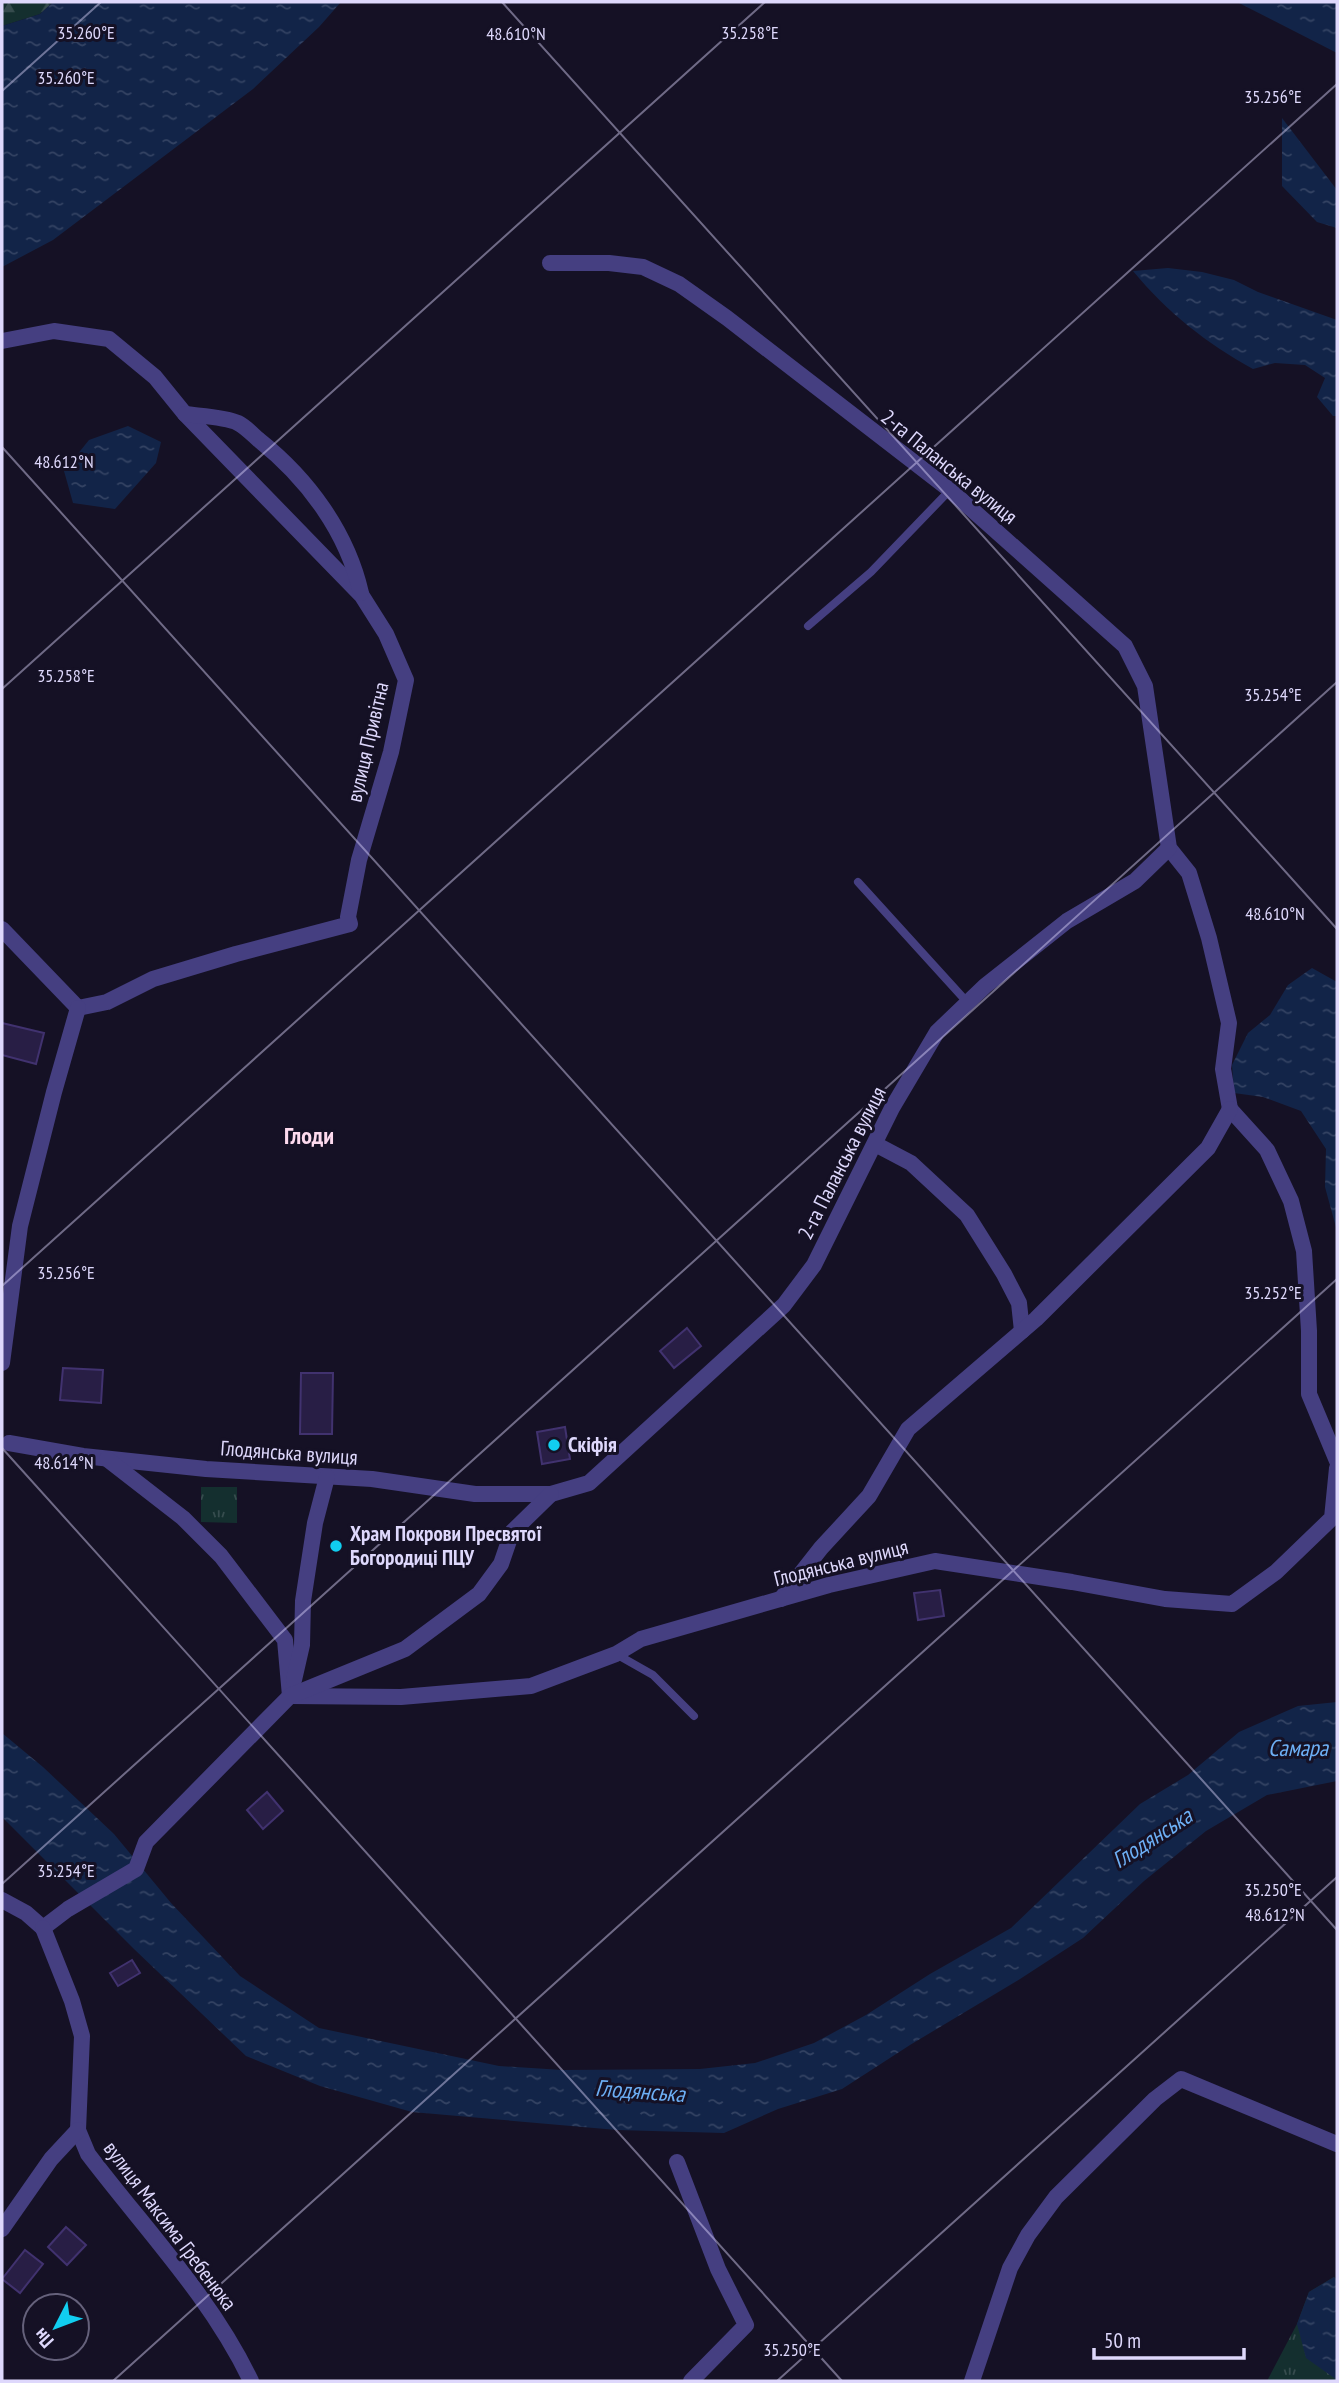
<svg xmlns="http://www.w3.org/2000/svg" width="1339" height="2383" font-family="'PT Sans Narrow',sans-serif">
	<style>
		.grass { fill: url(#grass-tufts) }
		.forest { fill: url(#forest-firs) }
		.water { fill: url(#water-ripples) }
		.building { fill: #281e45; stroke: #41326f; stroke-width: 2 }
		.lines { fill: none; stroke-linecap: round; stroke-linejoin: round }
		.service { stroke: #453f81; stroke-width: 8 }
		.minor { stroke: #453f81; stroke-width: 16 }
		.ticks { fill: none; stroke: #ded8fc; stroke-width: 2; stroke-opacity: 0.45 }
		.poi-dot { fill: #11cef0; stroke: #151125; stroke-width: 2.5 }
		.labels { text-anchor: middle; stroke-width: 6; stroke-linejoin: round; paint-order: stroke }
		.street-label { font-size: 21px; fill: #ded8fc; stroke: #151125 }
		.poi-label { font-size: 21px; font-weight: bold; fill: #ded8fc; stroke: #151125; text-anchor: start }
		.water-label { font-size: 23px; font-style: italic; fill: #6daff5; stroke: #151125 }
		.quarter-label { font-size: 24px; font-weight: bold; fill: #fddaee; stroke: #151125 }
		.ticks-label { font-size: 18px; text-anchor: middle; fill: #ded8fc; stroke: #151125; stroke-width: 6; stroke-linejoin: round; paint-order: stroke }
	</style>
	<defs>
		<pattern id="grass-tufts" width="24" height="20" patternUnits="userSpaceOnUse" patternTransform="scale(1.75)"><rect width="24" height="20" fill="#142f2f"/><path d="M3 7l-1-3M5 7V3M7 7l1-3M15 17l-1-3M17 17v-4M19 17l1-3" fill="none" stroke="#364c4e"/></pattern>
		<pattern id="forest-firs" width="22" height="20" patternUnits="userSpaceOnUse" patternTransform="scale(1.75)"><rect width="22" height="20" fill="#142f2f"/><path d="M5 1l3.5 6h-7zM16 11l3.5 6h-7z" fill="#364c4e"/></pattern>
		<pattern id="water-ripples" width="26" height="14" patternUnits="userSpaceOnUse" patternTransform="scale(1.75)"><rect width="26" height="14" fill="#122448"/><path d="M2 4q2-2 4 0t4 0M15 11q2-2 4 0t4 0" fill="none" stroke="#344363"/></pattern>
	</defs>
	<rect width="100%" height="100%" fill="#151125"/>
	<g class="grass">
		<path d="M201 1487H237V1523L201 1522Z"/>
		<path d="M1334 2277 1337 2280V2381H1267L1297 2324 1309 2292Z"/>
	</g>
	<path class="forest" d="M2 2H53L40 14 2 26Z"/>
	<g class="water">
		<path d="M53 2H341L319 27 253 89 53 240 2 267V26L40 14Z"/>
		<path d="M1237 2H1337V53Z"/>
		<path d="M1282 118 1337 190V228L1317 222 1282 186Z"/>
		<path d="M1168 268 1202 272 1234 280 1258 292 1337 320V416H1333L1317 397 1325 378 1305 365 1275 363 1253 369C1206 343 1167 312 1133 271Z"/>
		<path d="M128 426 161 442 156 463 115 509 73 503 64 471 89 440Z"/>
		<path d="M1312 968 1337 982V1231L1325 1187 1326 1149 1301 1111 1263 1097 1234 1093 1232 1065 1248 1033 1270 1015 1288 985Z"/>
		<path d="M1337 1702V1781L1267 1795 1206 1831 1144 1881 1083 1938 1020 1979 910 2045 842 2089 778 2109 724 2133 617 2130 412 2112 320 2086 246 2056 134 1949 2 1817V1733L43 1767 114 1834 171 1903 240 1976 319 2028 499 2066 562 2070 700 2069 755 2063 814 2043 866 2015 930 1974 1011 1928 1140 1804 1188 1775 1239 1732 1298 1706Z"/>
		<path d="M1334 2277 1337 2280V2380L1306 2358 1297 2324 1309 2292Z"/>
	</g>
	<g class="building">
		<path d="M2 1023 44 1033 36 1064 2 1055Z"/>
		<path d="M687 1328 701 1346 674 1368 660 1351Z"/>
		<path d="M63 1368 103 1370 101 1403 60 1400Z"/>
		<path d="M301 1373H333L332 1434H300Z"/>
		<path d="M565 1427 570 1459 542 1464 537 1432Z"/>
		<path d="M940 1590 944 1616 918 1620 914 1593Z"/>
		<path d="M267 1792 283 1811 263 1829 247 1810Z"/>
		<path d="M132 1960 140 1973 118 1986 110 1973Z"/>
		<path d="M66 2227 86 2245 67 2265 48 2247Z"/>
		<path d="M25 2250 43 2264 20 2293 2 2279Z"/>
	</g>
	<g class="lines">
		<g class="service">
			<path d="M808 626 871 572 950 490"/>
			<path d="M858 882 967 1002"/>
			<path d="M616 1654 653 1675 694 1716"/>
		</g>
		<g class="minor">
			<path d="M550 263H609L643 267 679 284 727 318 950 490 1125 646 1145 686 1169 848 1189 873 1209 938 1229 1023 1223 1069 1230 1109"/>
			<path d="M2 341 54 331 109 339 155 377 185 414 362 596 386 634 406 680 391 752 359 860 348 917 350 924 236 954 153 979 107 1002 78 1008"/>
			<path d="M185 414C200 416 226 417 238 423 246 427 253 435 259 440 308 479 347 532 361 593"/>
			<path d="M2 929 78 1008"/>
			<path d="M1230 1109 1267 1150 1291 1201 1304 1251 1309 1331V1394L1337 1461"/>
			<path d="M875 1144 911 1163 967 1215 1004 1274 1019 1303 1022 1331"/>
			<path d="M2 1363 20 1226 54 1092 78 1008"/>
			<path d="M9 1443 83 1456 206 1469 372 1479 475 1494H551L589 1483 784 1305 814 1265 892 1108 937 1032 985 986 1067 921 1135 881 1169 848"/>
			<path d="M107 1459 183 1518 221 1556 285 1640 290 1696"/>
			<path d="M781 1599 821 1548 869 1496 908 1429 1036 1319 1208 1148 1230 1109"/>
			<path d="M294 1680 302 1645 303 1601 315 1523 327 1477"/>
			<path d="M290 1696 401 1697 531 1686 616 1654 641 1639 829 1585 935 1561 1072 1582 1165 1599 1232 1604 1276 1572 1332 1518 1337 1468"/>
			<path d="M2 1900 26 1913 43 1928 68 1909 136 1869 146 1842 290 1696 405 1649 479 1594 501 1564 512 1532 551 1494"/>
			<path d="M43 1928 72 2001 82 2036 78 2130 88 2154C144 2228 211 2297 251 2381"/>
			<path d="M677 2162 718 2269 746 2325 691 2381"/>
			<path d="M2 2229 51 2159 78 2130"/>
			<path d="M972 2381 1010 2268 1028 2235 1056 2197 1155 2099 1181 2079 1337 2144"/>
		</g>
	</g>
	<path class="ticks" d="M502 2 1337 929M2 91 101 2M2 447 1337 1930M2 689 765 2M2 1286 1337 84M2 1448 842 2381M2 1884 1337 682M113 2381 1337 1279M777 2381 1337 1877"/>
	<g class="poi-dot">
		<circle cx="554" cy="1445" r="7"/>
		<circle cx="336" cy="1546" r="7"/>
	</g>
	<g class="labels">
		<g class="street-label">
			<text transform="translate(949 467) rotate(39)" y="7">2-га Паланська вулиця</text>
			<text transform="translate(368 742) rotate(-77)" y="7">вулиця Привітна</text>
			<text transform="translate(842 1163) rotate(-63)" y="7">2-га Паланська вулиця</text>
			<text transform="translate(289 1453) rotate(4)" y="7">Глодянська вулиця</text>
			<text transform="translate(841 1563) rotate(-14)" y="7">Глодянська вулиця</text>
			<text transform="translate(170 2226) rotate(53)" y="7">вулиця Максима Гребенюка</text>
		</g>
		<g class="poi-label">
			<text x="568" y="1452">Скіфія</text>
			<text x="350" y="1541">Храм Покрови Пресвятої<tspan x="350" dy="24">Богородиці ПЦУ</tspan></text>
		</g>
		<g class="water-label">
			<text x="1298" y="1756">Самара</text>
			<text transform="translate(1152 1838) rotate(-33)" y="8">Глодянська</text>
			<text transform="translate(640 2091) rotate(4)" y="8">Глодянська</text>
		</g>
		<g class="quarter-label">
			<text x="309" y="1144">Глоди</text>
		</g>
	</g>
	<g class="ticks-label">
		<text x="86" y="39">35.260°E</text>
		<text x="750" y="39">35.258°E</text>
		<text x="516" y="40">48.610°N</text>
		<text x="66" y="84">35.260°E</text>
		<text x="1273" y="103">35.256°E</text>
		<text x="64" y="468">48.612°N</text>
		<text x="66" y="682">35.258°E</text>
		<text x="1273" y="701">35.254°E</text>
		<text x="1275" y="920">48.610°N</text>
		<text x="66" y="1279">35.256°E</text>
		<text x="1273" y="1299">35.252°E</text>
		<text x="64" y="1469">48.614°N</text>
		<text x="66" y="1877">35.254°E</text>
		<text x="1273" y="1896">35.250°E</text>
		<text x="1275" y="1921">48.612°N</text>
		<text x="792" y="2356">35.250°E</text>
	</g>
	<rect width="1339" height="2383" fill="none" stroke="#ded8fc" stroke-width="7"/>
	<g transform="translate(56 2327) rotate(228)"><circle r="33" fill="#151125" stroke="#65617b" stroke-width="2"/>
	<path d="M0-5L12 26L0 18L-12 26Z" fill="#11cef0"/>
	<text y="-10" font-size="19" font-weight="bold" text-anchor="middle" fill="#ded8fc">Пн</text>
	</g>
	<path d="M1094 2348v10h150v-10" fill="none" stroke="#ded8fc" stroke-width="3.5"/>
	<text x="1104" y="2348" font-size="21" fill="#ded8fc" stroke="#151125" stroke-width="5" paint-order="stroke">50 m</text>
</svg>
